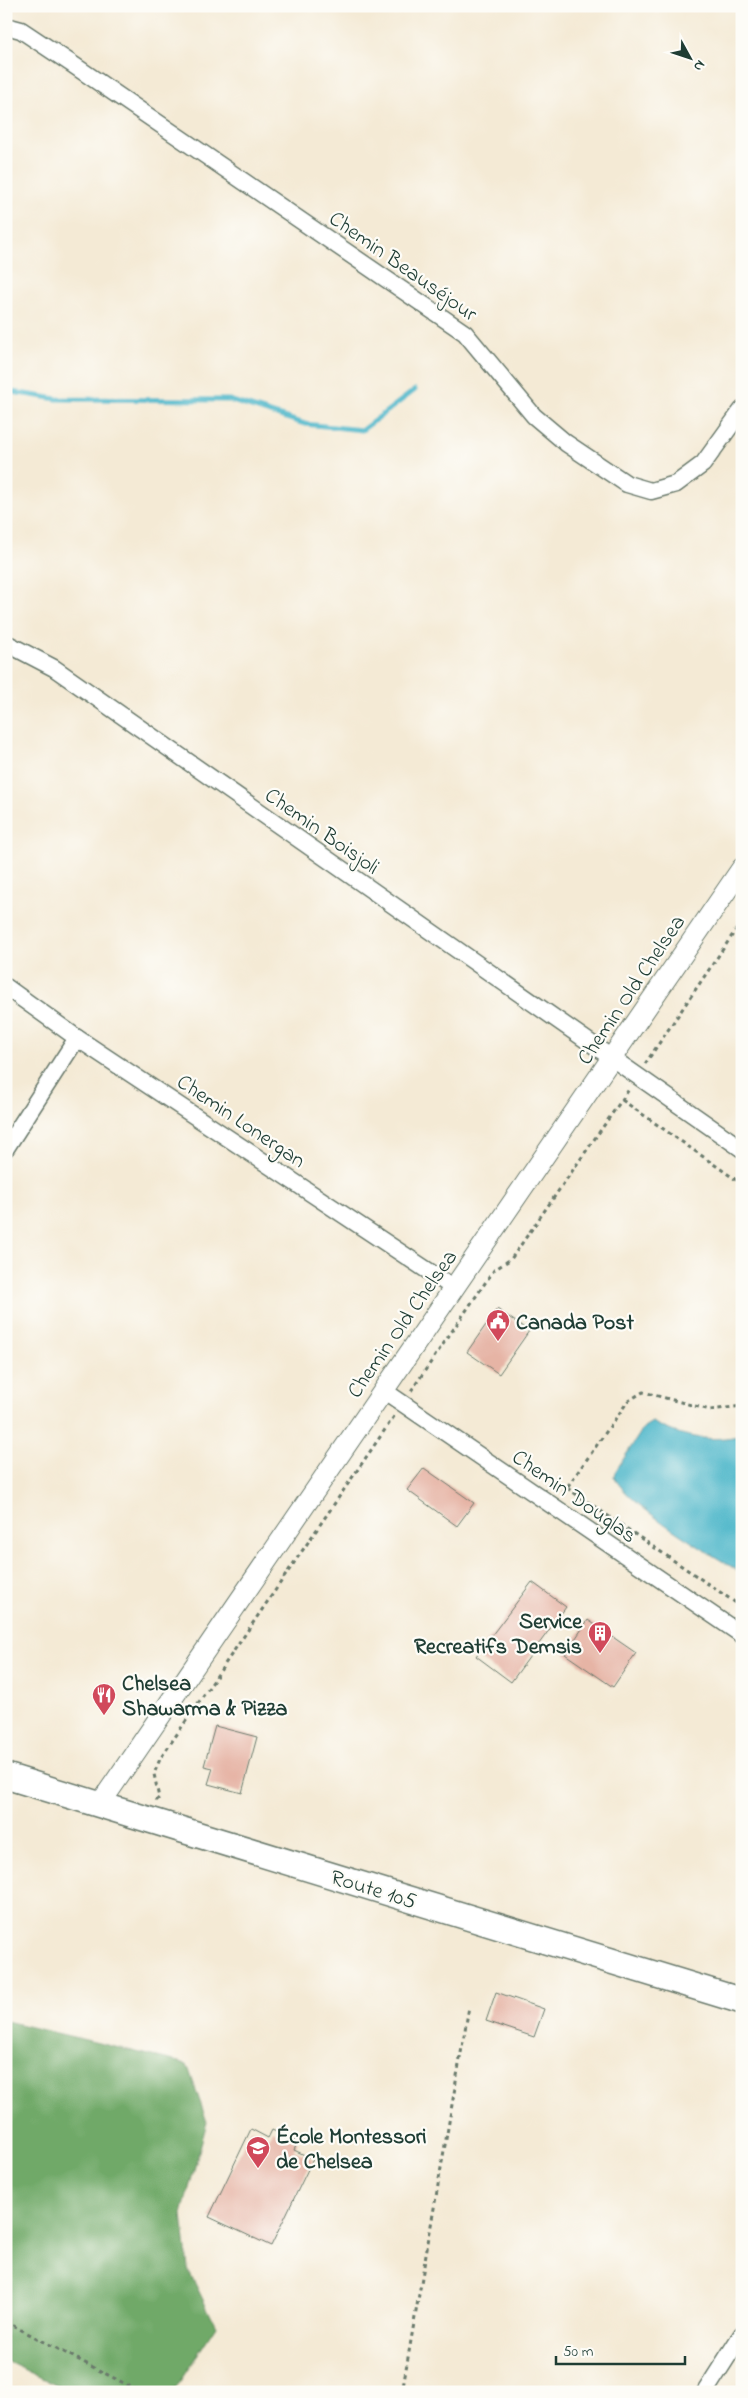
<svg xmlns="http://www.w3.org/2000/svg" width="748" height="2398" font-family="'Indie Flower',sans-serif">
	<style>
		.forest { fill: #6fa968; stroke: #47734e }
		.water { fill: #4bb6c9; stroke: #357a7e }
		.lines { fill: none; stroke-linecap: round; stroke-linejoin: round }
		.stream { stroke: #4bb6c9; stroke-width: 5 }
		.building { fill: #e6b4a5 }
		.minor-casing { stroke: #6a7a6c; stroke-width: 19 }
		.tertiary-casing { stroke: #6a7a6c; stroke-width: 22 }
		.primary-casing { stroke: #6a7a6c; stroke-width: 28 }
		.path { stroke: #6a7a6c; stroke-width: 3; stroke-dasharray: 4 4; stroke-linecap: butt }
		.minor { stroke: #fff; stroke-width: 16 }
		.tertiary { stroke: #fff; stroke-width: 20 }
		.primary { stroke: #fff; stroke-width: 25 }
		.labels { text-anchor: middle; stroke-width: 4.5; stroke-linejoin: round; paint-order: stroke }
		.street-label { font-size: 22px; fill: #1f3d34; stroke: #fdfcf7 }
		.poi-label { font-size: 22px; font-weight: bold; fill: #1f3d34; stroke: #fdfcf7; text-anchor: start }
	</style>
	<rect width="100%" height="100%" fill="#fdfcf7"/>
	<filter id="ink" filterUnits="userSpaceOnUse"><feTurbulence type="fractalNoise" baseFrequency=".02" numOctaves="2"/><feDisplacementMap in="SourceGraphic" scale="10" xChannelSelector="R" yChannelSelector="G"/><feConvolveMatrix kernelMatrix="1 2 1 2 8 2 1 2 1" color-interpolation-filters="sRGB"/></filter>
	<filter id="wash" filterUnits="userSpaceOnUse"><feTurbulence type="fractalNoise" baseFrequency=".0096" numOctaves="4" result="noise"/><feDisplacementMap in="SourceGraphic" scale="20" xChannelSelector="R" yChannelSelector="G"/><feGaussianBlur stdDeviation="1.12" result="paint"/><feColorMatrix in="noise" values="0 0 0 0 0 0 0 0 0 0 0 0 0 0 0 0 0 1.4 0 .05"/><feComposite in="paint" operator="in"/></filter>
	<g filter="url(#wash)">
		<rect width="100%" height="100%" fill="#f4ead5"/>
		<path class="forest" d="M6 2021 187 2064 207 2122 182 2214 188 2269 216 2326 173 2392H71L6 2361Z"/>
		<path class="water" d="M652 1422C680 1437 711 1443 742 1435V1573C709 1553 631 1508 614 1477L615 1472 644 1427Z"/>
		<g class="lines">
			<path class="stream" d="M6 391 57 399 229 400 305 424 362 430 415 390"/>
		</g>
		<g id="blocks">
			<g class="building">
				<path d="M497 1309 529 1331 499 1374 467 1352Z"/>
				<path d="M424 1468 474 1503 457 1526 407 1490Z"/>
				<path d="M532 1582 566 1607 511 1682 476 1656Z"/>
				<path d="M588 1620 636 1653 613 1687 565 1654Z"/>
				<path d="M215 1726 257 1737 242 1793 208 1784 213 1768 204 1766Z"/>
				<path d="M496 1992 544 2009 534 2037 486 2021Z"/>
				<path d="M251 2129 268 2138 272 2130 298 2142 294 2150 313 2159 271 2246 209 2217Z"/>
			</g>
		</g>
	</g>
	<g filter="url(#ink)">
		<use href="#blocks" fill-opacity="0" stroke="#6a7a6c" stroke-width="1"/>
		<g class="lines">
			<g class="minor-casing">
				<g id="minor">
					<path d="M6 26 21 30 72 64 465 333 534 416 566 443 627 484 651 491 676 484 703 464 742 410"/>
					<path d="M6 643 54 668 742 1149"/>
					<path d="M6 987 77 1038 454 1288"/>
					<path d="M6 1148 77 1038"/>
					<path d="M383 1390 742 1635"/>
					<path d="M705 2392 742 2334"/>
				</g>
			</g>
			<g class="tertiary-casing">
				<path id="tertiary" d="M100 1804 742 868"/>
			</g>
			<g class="primary-casing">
				<path id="primary" d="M6 1776 742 2001"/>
			</g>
			<g class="path">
				<path d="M645 1064 742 921"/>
				<path d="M622 1100 742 1184"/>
				<path d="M411 1391 494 1270 511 1259 630 1088"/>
				<path d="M567 1488 742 1607"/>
				<path d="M563 1493 628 1401 643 1392 710 1410 742 1406"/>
				<path d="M156 1801 159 1798 154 1774 160 1759 395 1415"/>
				<path d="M6 2322 141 2392"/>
				<path d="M402 2392 469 2007"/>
			</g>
			<use href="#minor" class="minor"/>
			<use href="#tertiary" class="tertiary"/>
			<use href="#primary" class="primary"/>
		</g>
	</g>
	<defs>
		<g id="civic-pin" transform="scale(1.25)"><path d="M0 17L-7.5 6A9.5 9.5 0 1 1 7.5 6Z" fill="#d1495b" stroke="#fdfcf7"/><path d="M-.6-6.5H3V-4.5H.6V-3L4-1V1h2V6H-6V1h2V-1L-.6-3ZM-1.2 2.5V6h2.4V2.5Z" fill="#fff"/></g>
		<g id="building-pin" transform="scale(1.25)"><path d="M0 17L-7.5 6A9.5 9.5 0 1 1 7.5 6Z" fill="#d1495b" stroke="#fdfcf7"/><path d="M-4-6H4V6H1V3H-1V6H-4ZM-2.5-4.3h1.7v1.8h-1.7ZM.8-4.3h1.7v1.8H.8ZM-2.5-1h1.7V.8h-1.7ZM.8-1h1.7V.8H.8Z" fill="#fff"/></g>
		<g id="restaurant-pin" transform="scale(1.25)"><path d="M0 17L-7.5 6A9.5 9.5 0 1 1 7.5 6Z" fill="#d1495b" stroke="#fdfcf7"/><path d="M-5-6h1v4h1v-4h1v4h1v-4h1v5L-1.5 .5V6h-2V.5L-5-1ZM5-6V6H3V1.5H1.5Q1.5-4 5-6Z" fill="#fff"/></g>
		<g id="school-pin" transform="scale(1.25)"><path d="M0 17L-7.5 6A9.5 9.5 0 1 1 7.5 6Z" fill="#d1495b" stroke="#fdfcf7"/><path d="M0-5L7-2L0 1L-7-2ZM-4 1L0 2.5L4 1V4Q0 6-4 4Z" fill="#fff"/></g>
	</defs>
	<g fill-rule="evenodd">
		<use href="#civic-pin" x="498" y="1321"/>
		<use href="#building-pin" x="600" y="1633"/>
		<use href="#restaurant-pin" x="104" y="1695"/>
		<use href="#school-pin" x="258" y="2148"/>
	</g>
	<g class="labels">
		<g class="street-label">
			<text transform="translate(404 265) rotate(35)" y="8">Chemin Beauséjour</text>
			<text transform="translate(323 830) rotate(35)" y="8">Chemin Boisjoli</text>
			<text transform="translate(630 989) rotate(-56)" y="8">Chemin Old Chelsea</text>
			<text transform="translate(242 1120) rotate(34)" y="8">Chemin Lonergan</text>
			<text transform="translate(401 1323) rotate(-55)" y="8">Chemin Old Chelsea</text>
			<text transform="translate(575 1495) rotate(35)" y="8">Chemin Douglas</text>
			<text transform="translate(374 1888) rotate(17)" y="8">Route 105</text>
		</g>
		<g class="poi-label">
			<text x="516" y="1329">Canada Post</text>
			<text x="582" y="1628" text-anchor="end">Service<tspan x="582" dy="25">Recreatifs Demsis</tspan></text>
			<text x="122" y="1690">Chelsea<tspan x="122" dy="25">Shawarma &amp; Pizza</tspan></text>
			<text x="276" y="2143">École Montessori<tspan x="276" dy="25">de Chelsea</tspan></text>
		</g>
	</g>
	<rect width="748" height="2398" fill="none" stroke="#fdfcf7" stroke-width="25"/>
	<g transform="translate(690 58) rotate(130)" stroke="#fdfcf7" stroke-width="4" paint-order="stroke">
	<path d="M0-4L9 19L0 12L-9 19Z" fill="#1f3d34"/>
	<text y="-8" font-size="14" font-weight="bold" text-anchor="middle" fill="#1f3d34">N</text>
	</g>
	<path d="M556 2356v8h129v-8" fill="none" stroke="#1f3d34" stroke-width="2.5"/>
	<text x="563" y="2356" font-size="15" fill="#1f3d34" stroke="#fdfcf7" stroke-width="4" paint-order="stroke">50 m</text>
</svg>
